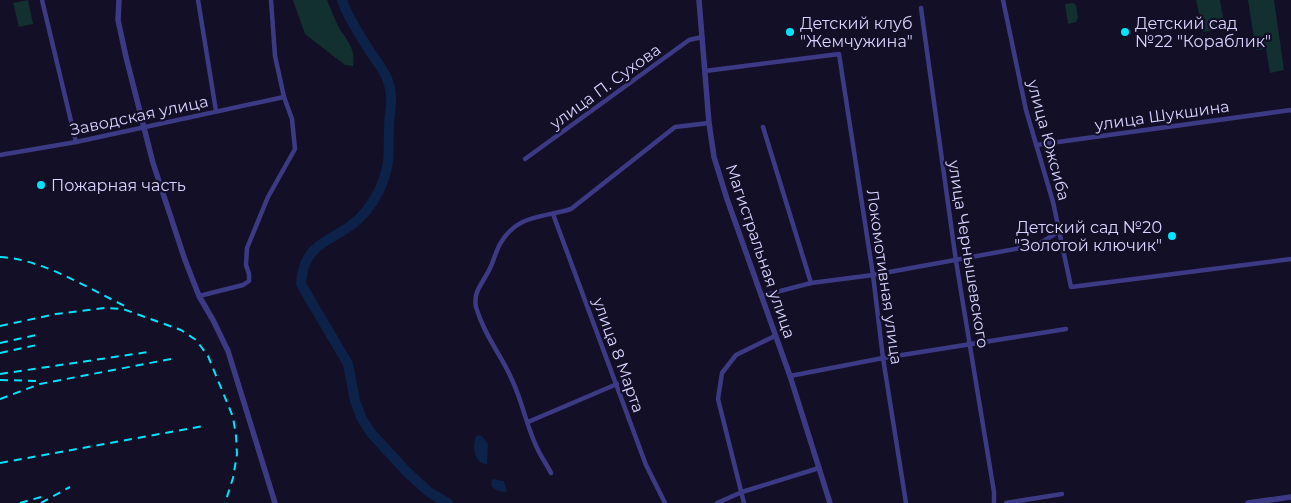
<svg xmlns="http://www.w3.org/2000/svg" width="1291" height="503" font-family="Montserrat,sans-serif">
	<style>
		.green { fill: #12302f }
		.water { fill: #0c2248 }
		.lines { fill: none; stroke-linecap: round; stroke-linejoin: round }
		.river { stroke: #0c2248; stroke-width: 10 }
		.minor { stroke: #3d3a85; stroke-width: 4.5 }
		.tertiary { stroke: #3d3a85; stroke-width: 5.5 }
		.rail { stroke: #00e5ff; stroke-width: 2; stroke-dasharray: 8 6; stroke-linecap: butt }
		.poi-dot { fill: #00e5ff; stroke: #130f26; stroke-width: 2 }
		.labels { text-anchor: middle; stroke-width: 4.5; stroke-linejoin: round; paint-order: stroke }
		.poi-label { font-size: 16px; fill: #d9d4ff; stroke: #130f26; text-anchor: start }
		.street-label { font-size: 16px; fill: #d9d4ff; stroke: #130f26 }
	</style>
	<rect width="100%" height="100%" fill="#130f26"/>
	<g class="green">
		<path d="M28 0 33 24 19 27 13 3Z"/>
		<path d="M293 0H327C331 9 334 18 338 26 347 41 356 48 353 66L345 65 305 34Z"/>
		<path d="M1196 0H1220L1225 29 1203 32Z"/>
		<path d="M1248 0H1274L1284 70 1270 73 1266 49 1256 50Z"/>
		<path d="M1073 3 1076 5 1078 18 1076 22 1068 24 1065 4Z"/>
	</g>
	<g class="water">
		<path d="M477 435 482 436 488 444 487 464C474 465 471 444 477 435Z"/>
		<path d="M492 479 504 481 507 492C500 492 495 491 491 485Z"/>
	</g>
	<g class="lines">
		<path class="river" d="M342 0C348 18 359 34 369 50 380 67 388 73 391 94 392 105 389 118 389 128 388 141 390 155 387 167 384 182 376 199 366 211 341 243 304 235 301 284L348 364 355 401 362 419 371 433 407 472 429 492 448 503"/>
		<g class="minor">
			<path d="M42 0 76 142"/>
			<path d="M198 0 216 111"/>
			<path d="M1003 0 1026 110 1053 202 1071 287 1291 259"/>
			<path d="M921 8 956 261 994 492V503"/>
			<path d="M705 71 839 54 873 275 883 358 906 503"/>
			<path d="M763 127 811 283"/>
			<path d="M1036 145 1291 110"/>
			<path d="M0 155 76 142 284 97"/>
			<path d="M525 159 689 40 702 37"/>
			<path d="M553 214 646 465 665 503"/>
			<path d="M199 296 243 285 249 281V274L246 265 247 248 268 197 295 149 292 119 284 97 275 56 271 0"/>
			<path d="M761 296 811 283 873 275 1037 245 1060 231"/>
			<path d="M790 376 883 358 1066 329"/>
			<path d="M528 422 617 384"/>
			<path d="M551 473C547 465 542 458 538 450 527 428 523 404 513 382 502 356 484 335 476 307 473 292 482 284 488 272 493 264 495 253 500 244 517 214 542 218 571 209L675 127 709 123"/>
			<path d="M717 503 742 492 819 468"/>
			<path d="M744 503 718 399 722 373 736 355 775 336"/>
			<path d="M1006 503 1062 494"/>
		</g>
		<g class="tertiary">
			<path d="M119 0 118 20 126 57 153 163 185 260 199 296 213 320 228 351 275 503"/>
			<path d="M699 0 709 123 714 157 727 199 790 376 830 503"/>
			<path d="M1248 503 1291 497"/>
		</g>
		<g class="rail">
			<path d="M0 257C43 259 89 289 127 307"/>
			<path d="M0 326 56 314 105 308 123 309 181 330 196 340 208 356 233 417 236 436 237 454 233 478 225 503"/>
			<path d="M0 343 36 335"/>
			<path d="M0 353 37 345"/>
			<path d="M0 374 148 352"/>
			<path d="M0 380 40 381"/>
			<path d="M0 399 40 384 171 359"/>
			<path d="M0 463 204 426"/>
			<path d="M20 503 41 497"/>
			<path d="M41 503 70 487"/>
		</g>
	</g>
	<g class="poi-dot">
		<circle cx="790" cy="32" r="5"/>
		<circle cx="1125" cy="32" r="5"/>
		<circle cx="41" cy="185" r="5"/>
		<circle cx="1172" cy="236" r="5"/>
	</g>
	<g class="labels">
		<g class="poi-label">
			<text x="800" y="29">Детский клуб<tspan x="800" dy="18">"Жемчужина"</tspan></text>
			<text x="1135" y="29">Детский сад<tspan x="1135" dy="18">№22 "Кораблик"</tspan></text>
			<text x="51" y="191">Пожарная часть</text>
			<text x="1162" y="233" text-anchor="end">Детский сад №20<tspan x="1162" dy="18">"Золотой ключик"</tspan></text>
		</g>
		<g class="street-label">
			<text transform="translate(605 86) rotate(-36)" y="6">улица П. Сухова</text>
			<text transform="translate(139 115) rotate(-12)" y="6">Заводская улица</text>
			<text transform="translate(1162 115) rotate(-8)" y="6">улица Шукшина</text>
			<text transform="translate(1049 140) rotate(75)" y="6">улица Южсиба</text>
			<text transform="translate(761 251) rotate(71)" y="6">Магистральная улица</text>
			<text transform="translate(969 254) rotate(81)" y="6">улица Чернышевского</text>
			<text transform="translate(885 277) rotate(82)" y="6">Локомотивная улица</text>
			<text transform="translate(619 355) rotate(70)" y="6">улица 8 Марта</text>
		</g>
	</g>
</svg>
